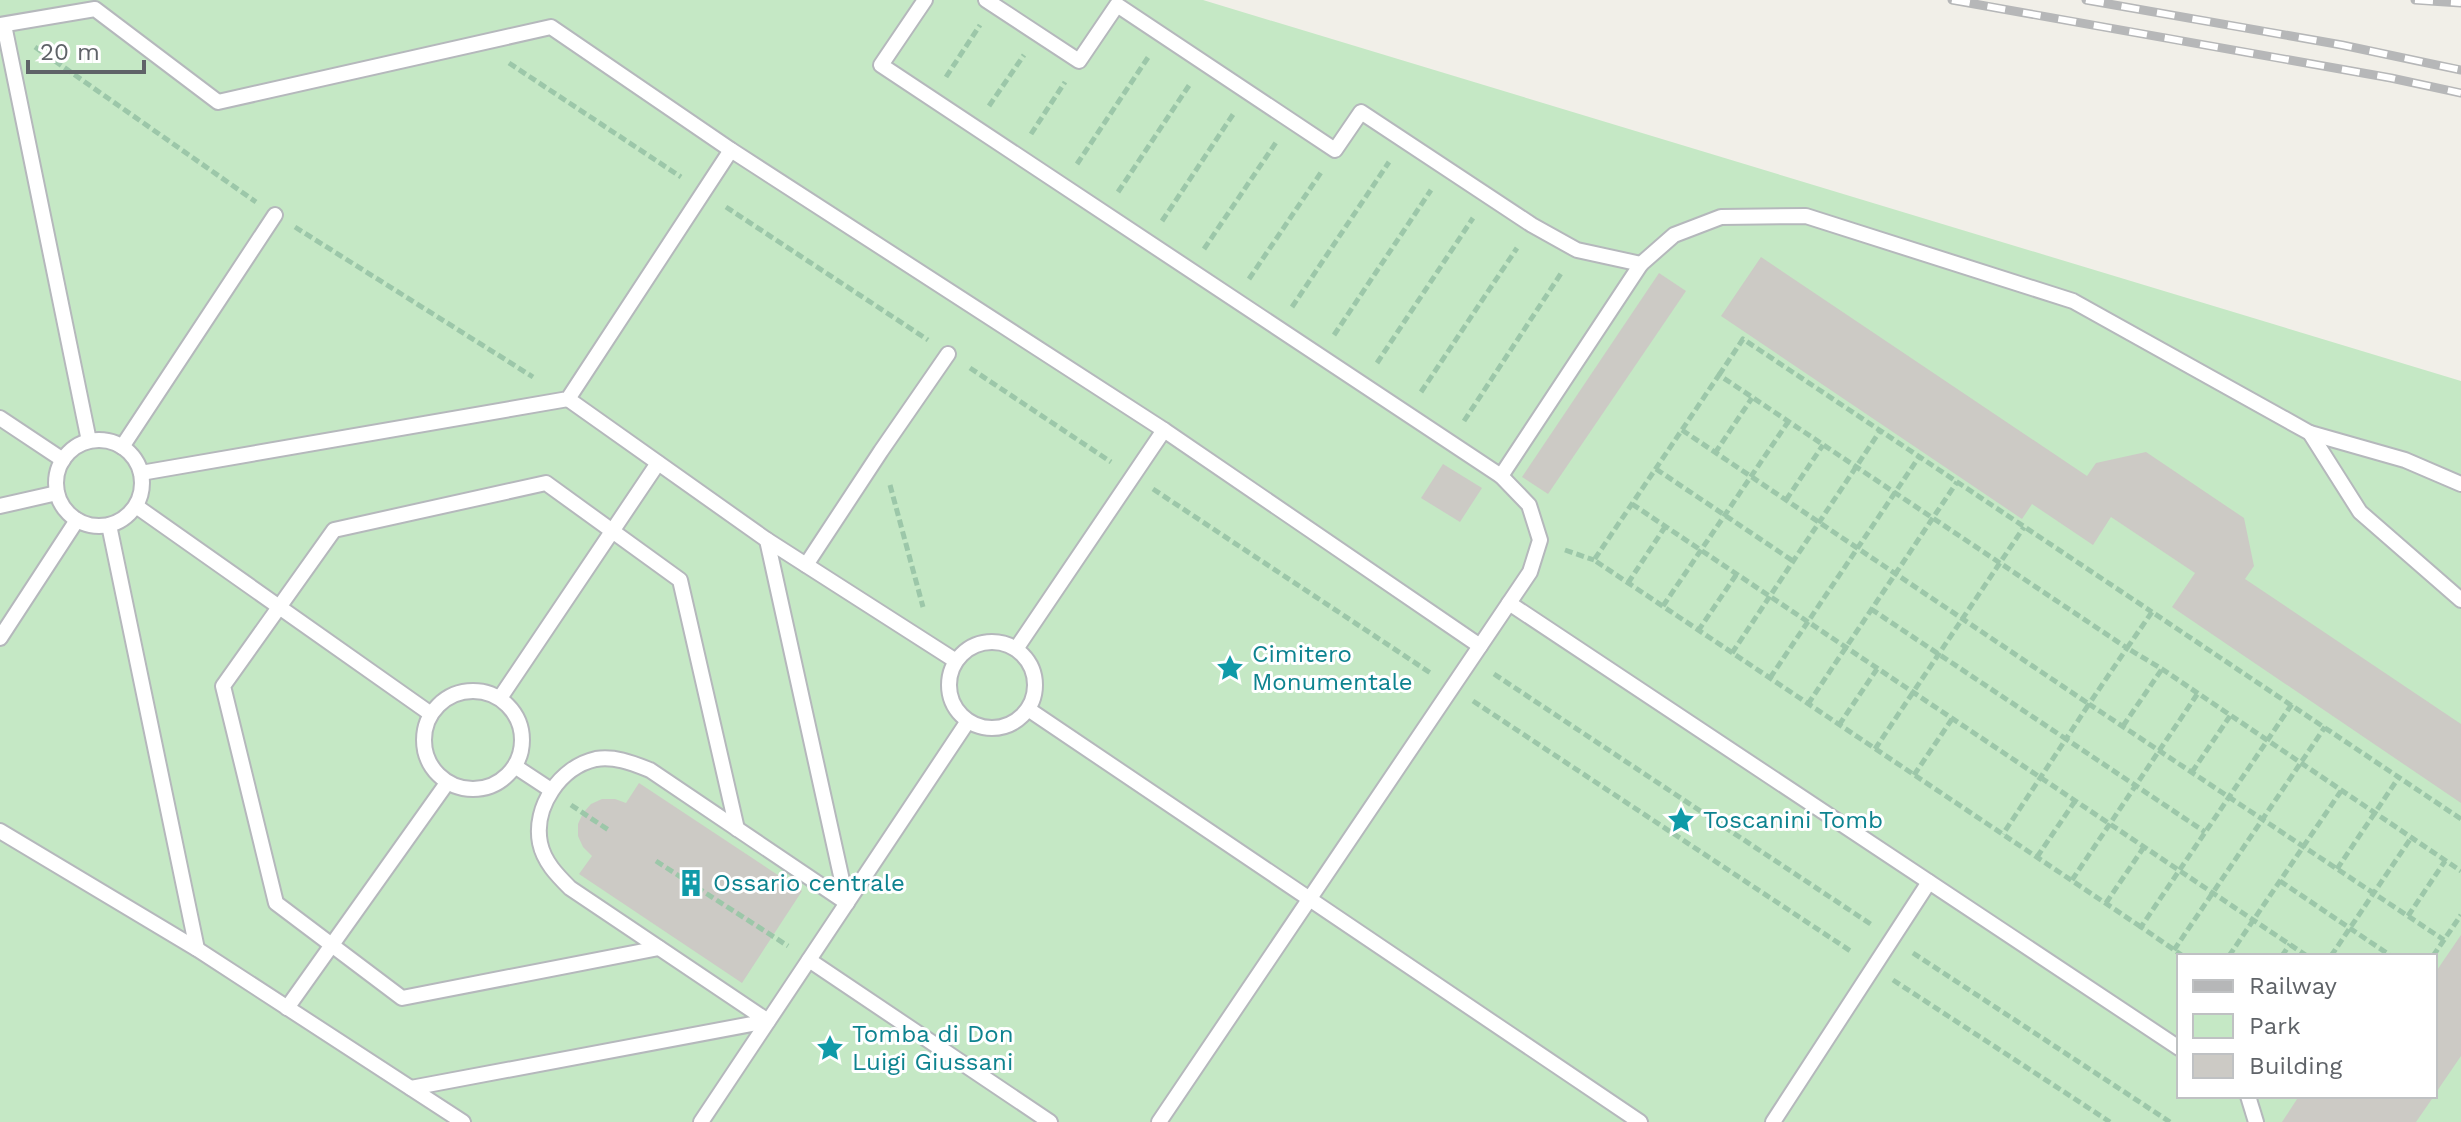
<svg xmlns="http://www.w3.org/2000/svg" width="2461" height="1122" font-family="'Work Sans',sans-serif">
	<style>
		.green { fill: #c5e8c5; fill-rule: evenodd }
		.building { fill: #cccac5 }
		.lines { fill: none; stroke-linecap: round; stroke-linejoin: round }
		.lane-casing { stroke: #b5b8bc; stroke-width: 18 }
		.path { stroke: #9cc7a9; stroke-width: 5; stroke-dasharray: 8 4; stroke-linecap: butt }
		.lane { stroke: #fff; stroke-width: 14 }
		.rail-casing { stroke: #b6b7b8; stroke-width: 9 }
		.rail { stroke: #fff; stroke-width: 6; stroke-dasharray: 18; stroke-linecap: butt }
		.labels { text-anchor: middle; stroke-width: 6; stroke-linejoin: round; paint-order: stroke }
		.culture-label { font-size: 24px; fill: #0d838f; stroke: #fff; text-anchor: start }
	</style>
	<rect width="100%" height="100%" fill="#f1efe8"/>
	<path class="green" d="M0 0H1203L2461 381V1122H0ZM2179 956H2435V1096H2179Z"/>
	<g class="building">
		<path d="M1761 257 2087 476 2096 463 2146 452 2244 518 2254 566 2245 579 2461 724V803L2172 607 2195 573 2111 517 2093 545 2032 504 2022 519 1721 316Z"/>
		<path d="M1659 273 1686 291 1548 494 1522 477Z"/>
		<path d="M1443 464 1482 488 1460 522 1421 498Z"/>
		<path d="M639 783 802 891 742 983 579 874 592 856 583 847 578 836V824L583 813 591 804 602 799H615L626 803Z"/>
		<path d="M2461 935V1056L2435 1094V973Z"/>
		<path d="M2299 1096H2434L2416 1122H2282Z"/>
	</g>
	<g class="lines">
		<g class="lane-casing">
			<g id="lane">
				<path d="M925 0 881 65 1501 476 1641 264 1577 250 1532 225 1361 112 1335 150 1117 5 1079 61 986 0"/>
				<path d="M0 25 95 9 218 102 551 27 731 150 1164 430 1480 646"/>
				<path d="M4 25 89 441"/>
				<path d="M1641 264 1674 235 1721 217 1806 216 2073 301 2310 433 2360 512 2461 600"/>
				<path d="M568 399 767 540 956 661"/>
				<path d="M0 418 63 460"/>
				<path d="M2310 433 2405 460 2461 484"/>
				<circle cx="99" cy="483" r="43"/>
				<path d="M122 447 275 215"/>
				<path d="M141 473 568 399 731 150"/>
				<path d="M0 506 57 493"/>
				<path d="M136 506 431 714"/>
				<path d="M109 525 197 949"/>
				<path d="M806 565 881 451 948 354"/>
				<path d="M1509 603 2179 1048"/>
				<path d="M0 638 77 520"/>
				<circle cx="992" cy="685" r="43"/>
				<path d="M1016 649 1164 430"/>
				<circle cx="473" cy="740" r="49"/>
				<path d="M500 698 658 463"/>
				<path d="M1028 709 1640 1122"/>
				<path d="M516 767 551 790"/>
				<path d="M0 831 197 949 463 1122"/>
				<path d="M659 948 402 998 276 903 223 686 334 530 546 483 680 580 737 829"/>
				<path d="M809 960 1050 1122"/>
				<path d="M287 1008 447 783"/>
				<path d="M411 1088 768 1021 570 888C557 875 544 862 540 843 533 807 560 767 596 759 615 756 632 763 650 770L847 903 767 540"/>
				<path d="M2248 1096 2256 1122"/>
				<path d="M701 1122 968 721"/>
				<path d="M1159 1122 1530 572 1540 540 1529 505 1501 476"/>
				<path d="M1773 1122 1929 882"/>
			</g>
		</g>
		<g class="path">
			<path d="M35 47 256 202"/>
			<path d="M509 63 681 177"/>
			<path d="M946 77 980 25"/>
			<path d="M989 106 1024 55"/>
			<path d="M1031 134 1065 82"/>
			<path d="M1077 164 1149 56"/>
			<path d="M1118 192 1190 84"/>
			<path d="M726 207 928 340"/>
			<path d="M1162 221 1234 113"/>
			<path d="M295 227 533 377"/>
			<path d="M1204 249 1277 141"/>
			<path d="M1249 279 1322 171"/>
			<path d="M1292 307 1389 162"/>
			<path d="M1334 335 1431 190"/>
			<path d="M1377 363 1473 218"/>
			<path d="M970 368 1111 462"/>
			<path d="M1719 375 1743 339 2152 612"/>
			<path d="M1421 392 1517 248"/>
			<path d="M1464 421 1562 272"/>
			<path d="M1682 430 2089 704 2066 739 2205 832"/>
			<path d="M1715 453 1752 398"/>
			<path d="M1656 469 1793 561"/>
			<path d="M890 485 923 607"/>
			<path d="M1153 489 1432 674"/>
			<path d="M1786 500 1823 445"/>
			<path d="M1632 504 2307 956"/>
			<path d="M1565 550 1594 560"/>
			<path d="M1628 583 1665 527"/>
			<path d="M1663 606 1788 422"/>
			<path d="M1871 609 2066 739 2003 834"/>
			<path d="M1698 631 1736 575"/>
			<path d="M1732 653 1880 431"/>
			<path d="M1494 674 1872 925"/>
			<path d="M1770 678 1919 457"/>
			<path d="M1473 701 1852 952"/>
			<path d="M1808 704 1957 482"/>
			<path d="M1839 725 1877 669"/>
			<path d="M2123 726 2162 669"/>
			<path d="M1875 749 2024 527"/>
			<path d="M2192 772 2230 716"/>
			<path d="M1914 775 1952 719"/>
			<path d="M571 805 610 831"/>
			<path d="M2461 819 2152 612 2127 648 2162 669 2461 871"/>
			<path d="M2037 857 2075 801"/>
			<path d="M656 861 788 946"/>
			<path d="M2337 869 2399 777"/>
			<path d="M2072 880 2198 693"/>
			<path d="M2280 881 2391 956"/>
			<path d="M2106 903 2144 847"/>
			<path d="M2408 916 2445 861"/>
			<path d="M2141 927 1594 560 1719 375 2127 648 2089 704 2444 940"/>
			<path d="M2174 950 2325 727"/>
			<path d="M1913 953 2170 1122"/>
			<path d="M2183 956 2141 927 2292 704"/>
			<path d="M2229 956 2341 791"/>
			<path d="M2282 956 2290 944"/>
			<path d="M2331 956 2411 838"/>
			<path d="M2433 956 2461 915"/>
			<path d="M1893 980 2110 1122"/>
		</g>
		<use href="#lane" class="lane"/>
		<g class="rail-casing">
			<g id="rail">
				<path d="M1952 0 2391 78 2461 93"/>
				<path d="M2086 0 2342 45 2461 70"/>
				<path d="M2415 0 2461 3"/>
			</g>
		</g>
		<use href="#rail" class="rail"/>
	</g>
	<defs>
		<g id="sight-bare" transform="scale(2.16)"><path d="M0-6L1.8-2.2L6-1.7L2.9 1.2L3.7 5.4L0 3.3L-3.7 5.4L-2.9 1.2L-6-1.7L-1.8-2.2Z" fill="#0f9aa8" stroke="#fff" stroke-width="2.5" paint-order="stroke"/></g>
		<g id="building-bare" transform="scale(2.16)"><path d="M-4-6H4V6H1V3H-1V6H-4ZM-2.5-4.3h1.7v1.8h-1.7ZM.8-4.3h1.7v1.8H.8ZM-2.5-1h1.7V.8h-1.7ZM.8-1h1.7V.8H.8Z" fill="#0f9aa8" stroke="#fff" stroke-width="2.5" paint-order="stroke"/></g>
	</defs>
	<g fill-rule="evenodd">
		<use href="#sight-bare" x="1230" y="668"/>
		<use href="#sight-bare" x="1681" y="820"/>
		<use href="#building-bare" x="691" y="883"/>
		<use href="#sight-bare" x="830" y="1048"/>
	</g>
	<g class="labels">
		<g class="culture-label">
			<text x="1252" y="662">Cimitero<tspan x="1252" dy="28">Monumentale</tspan></text>
			<text x="1703" y="828">Toscanini Tomb</text>
			<text x="713" y="891">Ossario centrale</text>
			<text x="852" y="1042">Tomba di Don<tspan x="852" dy="28">Luigi Giussani</tspan></text>
		</g>
	</g>
	<rect x="2177" y="954" width="260" height="144" fill="#ffffff" stroke="#bfc1c3" stroke-width="2"/>
	<rect x="2193" y="980" width="40" height="12" fill="#b6b7b8" stroke="#bfc1c3" stroke-width="2"/>
	<text x="2249" y="994" font-size="24" fill="#5f6368">Railway</text>
	<rect x="2193" y="1014" width="40" height="24" fill="#c5e8c5" stroke="#bfc1c3" stroke-width="2"/>
	<text x="2249" y="1034" font-size="24" fill="#5f6368">Park</text>
	<rect x="2193" y="1054" width="40" height="24" fill="#cccac5" stroke="#bfc1c3" stroke-width="2"/>
	<text x="2249" y="1074" font-size="24" fill="#5f6368">Building</text>
	<path d="M28 60v12h116v-12" fill="none" stroke="#5f6368" stroke-width="4"/>
	<text x="40" y="60" font-size="24" fill="#5f6368" stroke="#ffffff" stroke-width="6" paint-order="stroke">20 m</text>
</svg>
